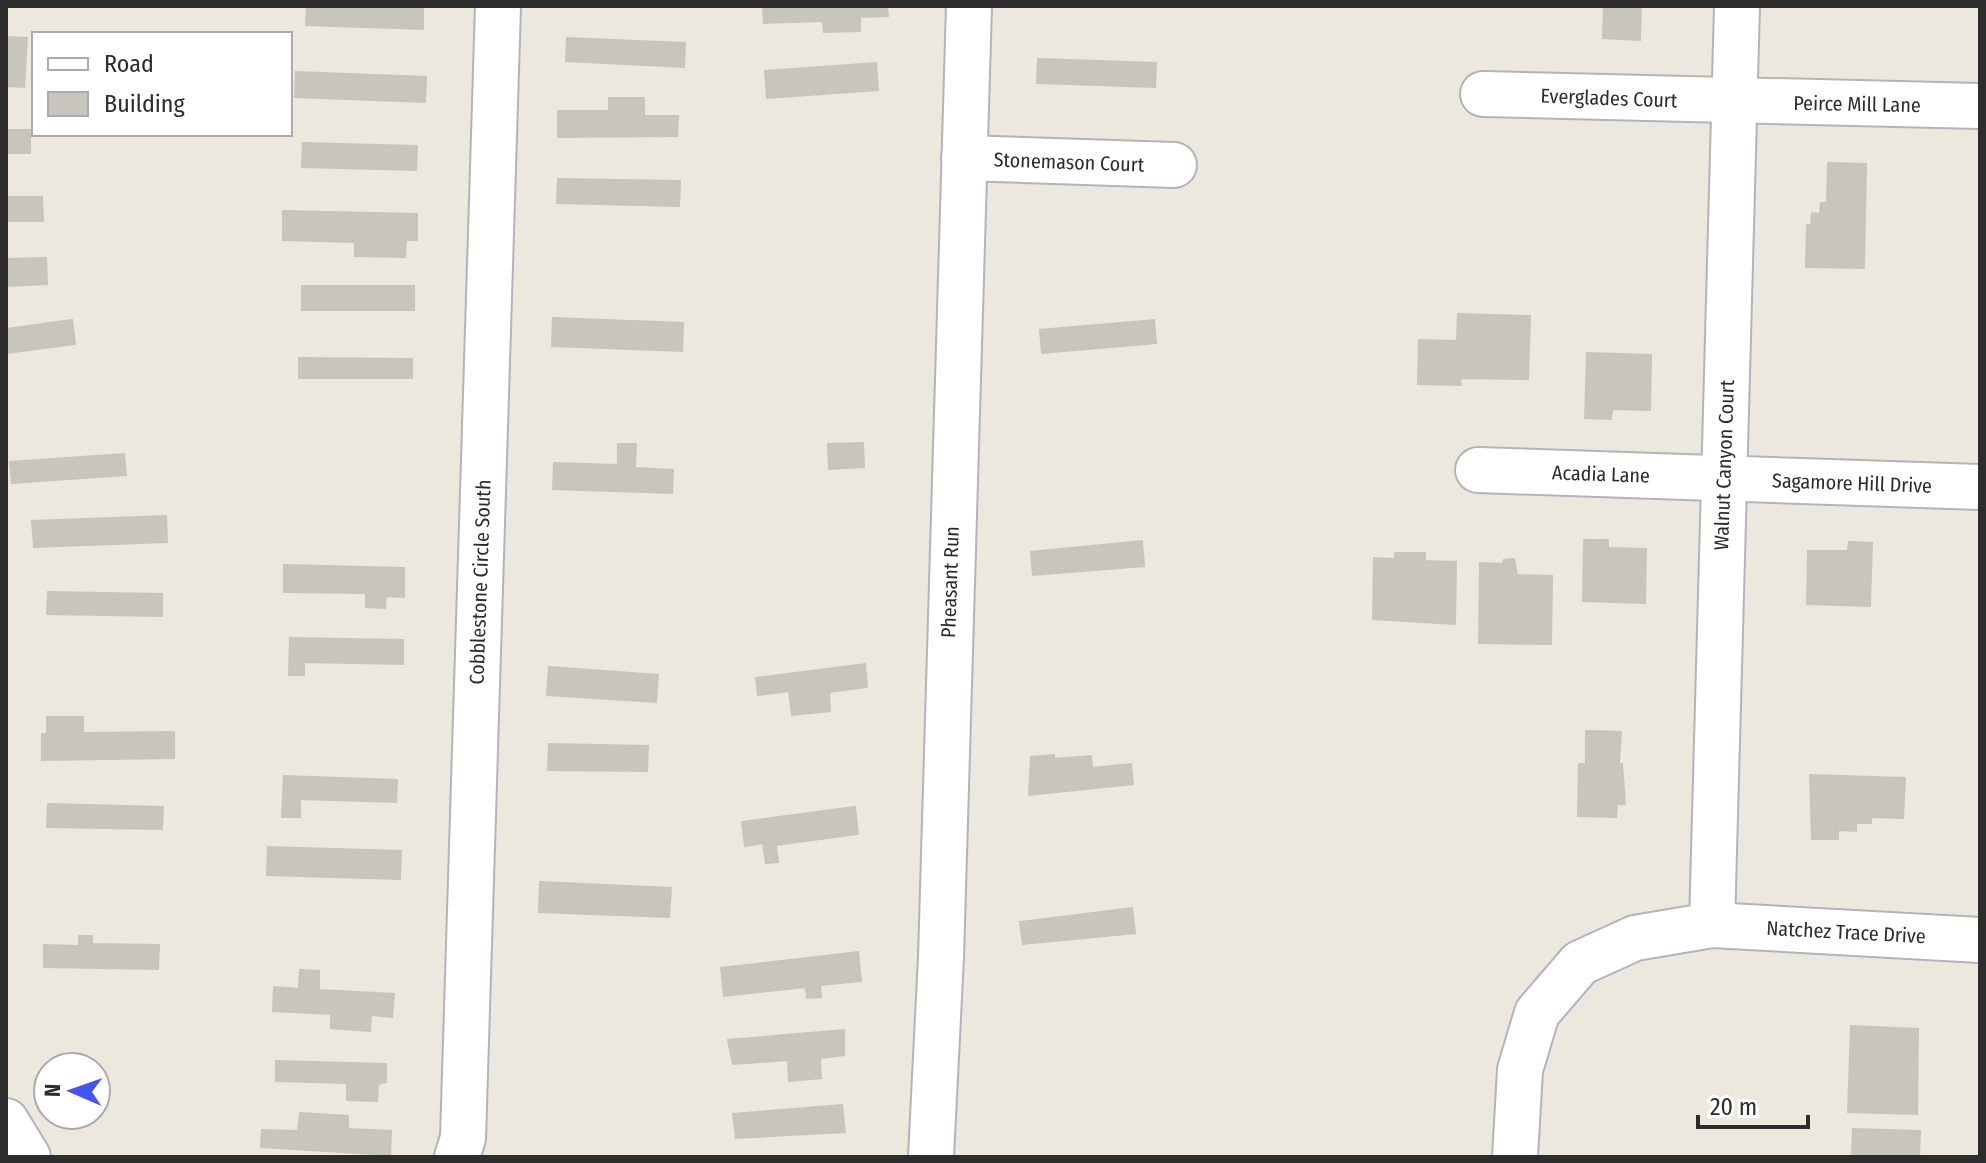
<svg xmlns="http://www.w3.org/2000/svg" width="1986" height="1163" font-family="'Fira Sans Condensed',sans-serif">
	<style>
		.building { fill: #c8c5be; stroke: #c8c4b8; stroke-width: 2 }
		.lines { fill: none; stroke-linecap: round; stroke-linejoin: round }
		.minor-casing { stroke: #b2b3be; stroke-width: 48 }
		.minor { stroke: #fff; stroke-width: 44 }
		.labels { text-anchor: middle; stroke-width: 7; stroke-linejoin: round; paint-order: stroke }
		.street-label { font-size: 20px; fill: #2c2c2c; stroke: #fff }
	</style>
	<rect width="100%" height="100%" fill="#ede8de"/>
	<g class="building">
		<path d="M307 6H423V29L306 25Z"/>
		<path d="M763 6H887L888 16 860 17V31L824 32 823 21 764 23Z"/>
		<path d="M1604 6H1641L1640 40 1603 38Z"/>
		<path d="M6 37 27 38 24 87 6 86Z"/>
		<path d="M567 38 685 43 684 67 566 61Z"/>
		<path d="M1038 59 1156 63 1155 87 1037 83Z"/>
		<path d="M876 63 878 90 767 98 765 71Z"/>
		<path d="M296 72 426 77 425 102 295 97Z"/>
		<path d="M609 98H644V116H678L677 136 558 137V111H609Z"/>
		<rect x="6" y="130" width="24" height="23"/>
		<path d="M303 143 417 146 416 170 302 167Z"/>
		<path d="M1828 163 1866 164 1864 268 1806 267 1807 225H1811L1812 213 1820 214 1821 203H1827Z"/>
		<path d="M558 179 680 181 679 206 557 203Z"/>
		<path d="M6 197H42L43 221H6Z"/>
		<path d="M283 211 417 214V240H406L405 257 355 256V242L283 240Z"/>
		<path d="M46 258 47 284 6 286V259Z"/>
		<rect x="302" y="286" width="112" height="24"/>
		<path d="M1458 314 1530 316 1528 379 1460 378 1461 385 1418 384 1419 340 1457 341Z"/>
		<path d="M553 318 683 323 682 351 552 346Z"/>
		<path d="M72 320 75 344 6 353V329Z"/>
		<path d="M1154 320 1156 343 1042 353 1040 330Z"/>
		<path d="M1587 353 1651 355 1650 410 1612 409 1611 419 1585 418Z"/>
		<path d="M299 358 412 359V378H299Z"/>
		<path d="M863 443 864 467 829 469 828 444Z"/>
		<path d="M618 444H636L635 468 673 470 672 493 553 489 554 463 618 465Z"/>
		<path d="M124 454 126 475 12 483 10 462Z"/>
		<path d="M166 516 167 542 34 547 32 521Z"/>
		<path d="M1584 540H1608V548L1646 549 1645 603 1583 601Z"/>
		<path d="M1142 541 1144 566 1033 575 1031 552Z"/>
		<path d="M1849 542 1872 543 1870 606 1807 604 1808 551H1848Z"/>
		<path d="M1395 553H1425V561L1456 562 1455 624 1373 619 1374 558 1395 559Z"/>
		<path d="M1514 559 1517 575 1552 576 1551 644 1479 643 1480 563 1503 564 1504 560Z"/>
		<path d="M284 565 404 568V597L386 596 385 608 366 607V593L284 592Z"/>
		<path d="M48 592 162 594V616L47 614Z"/>
		<path d="M290 638 403 640V664L304 662V675H289Z"/>
		<path d="M865 664 867 687 829 692 830 711 792 715 789 691 758 695 756 678Z"/>
		<path d="M549 667 658 675 656 702 547 695Z"/>
		<path d="M47 717H83V733L174 732V758L42 760V734H47Z"/>
		<path d="M1586 731 1621 732 1619 764H1622L1625 804H1617L1616 817 1578 816 1579 764H1586Z"/>
		<path d="M549 744 648 746 647 771 548 770Z"/>
		<path d="M1054 755V759L1091 756 1092 768 1131 764 1133 784 1029 795 1031 757Z"/>
		<path d="M1810 775 1905 778 1903 818 1871 817V823H1856V831L1838 830V839H1812Z"/>
		<path d="M284 776 397 780 396 802 300 799V817H282Z"/>
		<path d="M48 804 163 807 162 829 47 827Z"/>
		<path d="M855 807 858 834 776 845 778 862 766 863 763 843 745 846 742 822Z"/>
		<path d="M268 847 401 851 400 879 267 875Z"/>
		<path d="M540 882 671 888 669 917 539 912Z"/>
		<path d="M1132 908 1135 933 1023 944 1020 922Z"/>
		<path d="M79 936H92V944L159 945 158 969 44 967V945L79 946Z"/>
		<path d="M858 952 861 981 820 985 821 997 807 998 806 987 724 996 721 968Z"/>
		<path d="M300 970 319 971V990L394 994 392 1017 371 1015 370 1031 331 1028V1014L273 1011 274 987 299 989Z"/>
		<path d="M1851 1026 1918 1029 1917 1114 1848 1112Z"/>
		<path d="M844 1030V1055L820 1058 821 1078 789 1081 788 1060 733 1064 728 1040Z"/>
		<path d="M276 1061 386 1064V1082L378 1084 377 1101 347 1100V1083L276 1081Z"/>
		<path d="M842 1105 845 1132 736 1138 733 1114Z"/>
		<path d="M300 1113 348 1116V1129L391 1131 390 1155 261 1147 262 1130 298 1131Z"/>
		<path d="M1853 1129 1920 1131 1919 1157H1852Z"/>
	</g>
	<g class="lines">
		<g class="minor-casing">
			<g id="minor">
				<path d="M1483 94 1980 106"/>
				<path d="M964 158 1174 165"/>
				<path d="M1478 470 1980 487"/>
				<path d="M1712 925 1737 6"/>
				<path d="M6 1121 28 1157"/>
				<path d="M457 1157 463 1138 498 6"/>
				<path d="M931 1157 941 957 969 6"/>
				<path d="M1515 1157 1520 1070 1537 1013 1580 963 1635 938 1712 925 1980 940"/>
			</g>
		</g>
		<use href="#minor" class="minor"/>
	</g>
	<g class="labels">
		<g class="street-label">
			<text transform="translate(1609 98) rotate(2)" y="7">Everglades Court</text>
			<text transform="translate(1857 104) rotate(1)" y="7">Peirce Mill Lane</text>
			<text transform="translate(1069 162) rotate(2)" y="7">Stonemason Court</text>
			<text transform="translate(1724 465) rotate(-88)" y="7">Walnut Canyon Court</text>
			<text transform="translate(1601 474) rotate(2)" y="7">Acadia Lane</text>
			<text transform="translate(1852 483) rotate(2)" y="7">Sagamore Hill Drive</text>
			<text transform="translate(480 582) rotate(-88)" y="7">Cobblestone Circle South</text>
			<text transform="translate(950 582) rotate(-88)" y="7">Pheasant Run</text>
			<text transform="translate(1846 932) rotate(3)" y="7">Natchez Trace Drive</text>
		</g>
	</g>
	<rect width="1986" height="1163" fill="none" stroke="#2c2c2c" stroke-width="16"/>
	<rect x="32" y="32" width="260" height="104" fill="#ffffff" stroke="#ababab" stroke-width="2"/>
	<rect x="48" y="58" width="40" height="12" fill="#ffffff" stroke="#ababab" stroke-width="2"/>
	<text x="104" y="72" font-size="24" fill="#2c2c2c">Road</text>
	<rect x="48" y="92" width="40" height="24" fill="#c8c5be" stroke="#ababab" stroke-width="2"/>
	<text x="104" y="112" font-size="24" fill="#2c2c2c">Building</text>
	<g transform="translate(72 1091) rotate(272)"><circle r="38" fill="#ffffff" stroke="#ababab" stroke-width="2"/>
	<path d="M0-6L14 30L0 20L-14 30Z" fill="#4555f3"/>
	<text y="-12" font-size="22" font-weight="bold" text-anchor="middle" fill="#2c2c2c">N</text>
	</g>
	<path d="M1698 1115v12h110v-12" fill="none" stroke="#2c2c2c" stroke-width="4"/>
	<text x="1710" y="1115" font-size="24" fill="#2c2c2c" stroke="#ffffff" stroke-width="6" paint-order="stroke">20 m</text>
</svg>
